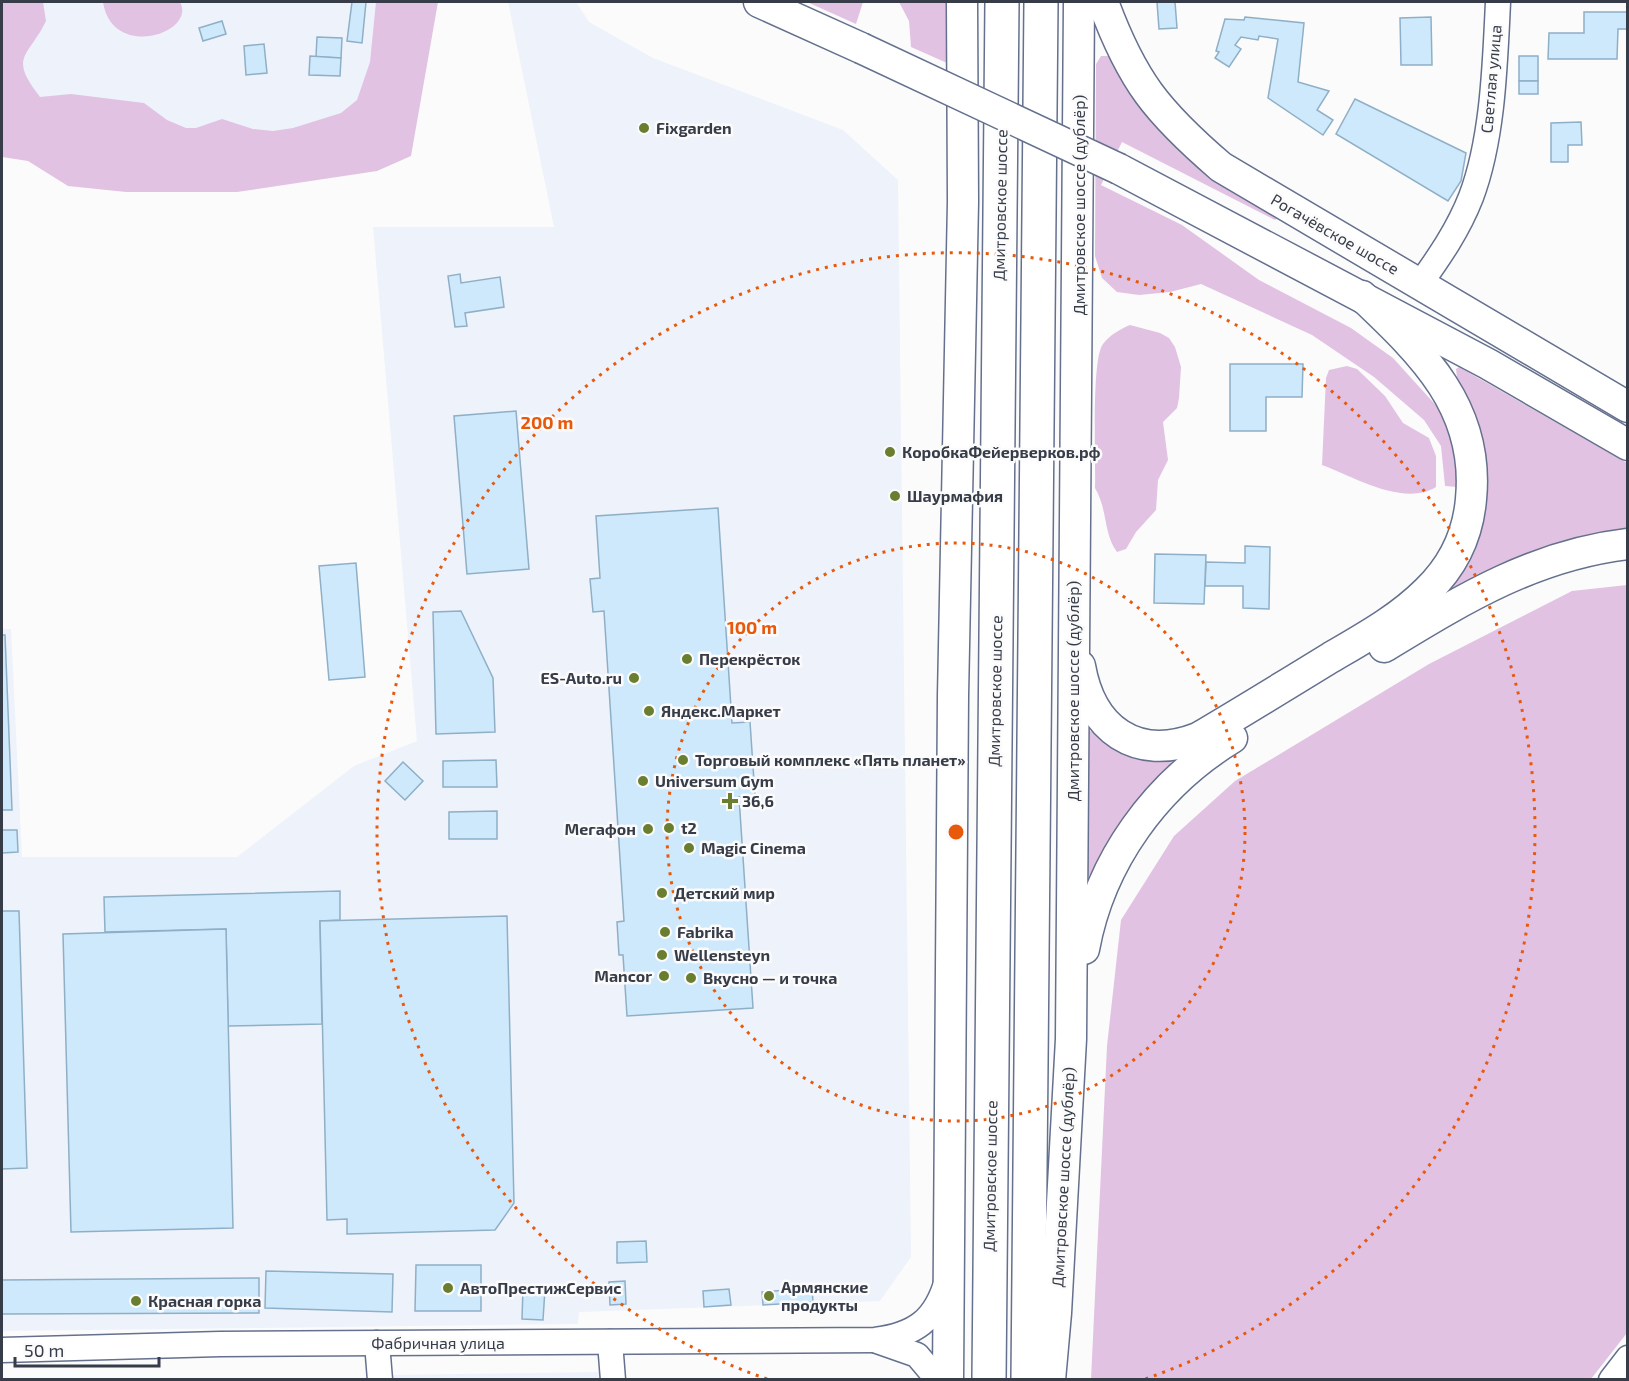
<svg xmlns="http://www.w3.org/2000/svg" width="1629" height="1381" font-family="'Exo 2',sans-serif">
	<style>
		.built { fill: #eef2fa }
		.green { fill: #e2c2e2 }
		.building { fill: #cee9fc; stroke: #8fafc6; stroke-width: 1.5 }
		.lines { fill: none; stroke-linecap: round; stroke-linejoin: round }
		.minor-casing { stroke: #64708d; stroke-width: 27 }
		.major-casing { stroke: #64708d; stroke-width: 33 }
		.highway-casing { stroke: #64708d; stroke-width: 36 }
		.minor { stroke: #fff; stroke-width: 24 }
		.major { stroke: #fff; stroke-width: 30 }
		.highway { stroke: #fff; stroke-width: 33 }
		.major-bridge-casing { stroke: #64708d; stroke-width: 33; stroke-linecap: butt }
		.major-bridge { stroke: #fff; stroke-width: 30 }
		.ring { fill: none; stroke: #e8590c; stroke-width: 3; stroke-dasharray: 3 6 }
		.poi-dot { fill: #697e2f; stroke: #fbfbfb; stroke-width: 2 }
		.labels { text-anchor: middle; stroke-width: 5; stroke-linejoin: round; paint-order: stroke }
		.street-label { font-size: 16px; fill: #373c49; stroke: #fbfbfb }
		.poi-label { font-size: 16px; font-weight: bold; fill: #373c49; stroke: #fbfbfb; text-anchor: start }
		.centre { fill: #e8590c; stroke: #fbfbfb; stroke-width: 3 }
		.ring-label { font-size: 18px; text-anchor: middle; font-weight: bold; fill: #e8590c; stroke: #fbfbfb; stroke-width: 5; stroke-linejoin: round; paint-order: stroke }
	</style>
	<rect width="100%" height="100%" fill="#fbfbfb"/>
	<g class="built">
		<path d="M7 2H412L375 125 116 160 2 72Z"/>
		<path d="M508 2H576L589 22 653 58 843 130 898 180 911 1257 880 1301 579 1312 578 1324 2 1331V629H11L22 857H237L354 766 417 741 373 227H554Z"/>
		<path d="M607 1372V1379L390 1380 389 1375Z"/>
	</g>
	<g class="green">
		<path d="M2 2H43L46 21C28 58 8 56 40 97L71 94 144 103 167 120 186 128H196L222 119 253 129 273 131 293 128 341 113 357 100 370 62 376 2H438L411 156 377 171 237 192H126L68 186 28 161 2 157Z"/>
		<path d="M103 2H180C197 33 112 61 103 2Z"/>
		<path d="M807 2H863L856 24Z"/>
		<path d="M899 2H946L947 63 911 47 909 21Z"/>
		<path d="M1101 56H1111L1279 216 1275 220 1122 142 1101 185 1182 225 1259 280 1351 328 1393 358 1442 412 1453 436 1459 467 1458 487 1445 486 1441 446 1424 420 1374 377 1312 335 1201 284 1170 292 1139 295 1117 292 1102 278 1095 256 1096 64Z"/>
		<path d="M1130 325 1160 333 1169 338 1175 347 1181 367 1179 398 1177 408 1163 422 1168 460 1158 480 1156 510 1136 532 1126 549 1117 552C1103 533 1108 510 1095 488 1096 463 1091 359 1103 344 1110 335 1120 329 1130 325Z"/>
		<path d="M1347 366 1357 369 1385 396 1403 423 1429 438 1436 456V487C1404 507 1354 477 1322 465L1326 378 1329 370Z"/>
		<path d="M1459 367 1627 463V534L1451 590 1449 587 1486 487 1484 451 1475 413 1457 377 1456 369Z"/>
		<path d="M1627 585V1333L1591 1379H1091L1107 1046 1121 920 1174 836 1235 781 1429 664 1572 591Z"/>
		<path d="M1093 730 1164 757 1175 766 1094 878 1087 874 1088 732Z"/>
	</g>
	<g class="building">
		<path d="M352 2H366L362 43 347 41Z"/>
		<path d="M1157 2H1175L1177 28 1159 29Z"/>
		<path d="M1584 12H1628V29H1618L1617 59H1548L1549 33H1584Z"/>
		<path d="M1245 17 1304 23 1298 82 1329 91 1317 110 1333 120 1323 135 1268 98 1278 39 1259 36 1258 40 1241 37 1235 45 1241 49 1229 67 1215 58 1219 52 1216 51 1225 19 1244 20Z"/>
		<path d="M1431 17 1432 65H1401L1400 18Z"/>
		<path d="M222 21 226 34 203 41 199 28Z"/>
		<path d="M317 37 342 38 341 58 316 57Z"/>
		<path d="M264 44 267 73 246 75 244 46Z"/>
		<path d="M310 56 341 58 340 76 309 75Z"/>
		<rect x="1519" y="56" width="19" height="25"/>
		<rect x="1519" y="81" width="19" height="13"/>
		<path d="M1355 99 1466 153 1461 181 1448 201 1336 134Z"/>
		<path d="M1581 122 1582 145H1568V162H1551V123Z"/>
		<path d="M460 274 461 283 500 277 504 307 465 313 467 326 455 327 448 276Z"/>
		<path d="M1230 364H1303L1302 397H1266V431H1230Z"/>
		<path d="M516 411 529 569 467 574 454 416Z"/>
		<path d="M718 508 732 723 750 722 755 796 739 797 753 1008 627 1016 623 955H619L617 922 624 921 604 611 593 612 590 579 600 578 596 516Z"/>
		<path d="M1245 546 1270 547 1269 609 1243 608V586H1205L1206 562 1245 563Z"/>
		<path d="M1155 554 1206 555 1204 604 1154 603Z"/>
		<path d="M356 563 365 677 329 680 319 566Z"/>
		<path d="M461 611 493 678 495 732 436 734 433 612Z"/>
		<path d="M2 635H5L12 810H2Z"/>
		<path d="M496 760 497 787H443V761Z"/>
		<path d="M403 762 423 781 405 800 385 781Z"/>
		<path d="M497 811V839H449V812Z"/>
		<path d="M2 830H17L18 852 2 853Z"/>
		<path d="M340 891V920L320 921 322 1024 228 1026 226 929 105 932 104 897Z"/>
		<path d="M2 911H19L27 1168 2 1169Z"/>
		<path d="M507 916 514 1203 495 1230 347 1234V1219L327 1220 320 921Z"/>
		<path d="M226 929 233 1228 71 1232 63 934Z"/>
		<path d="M646 1241 647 1262 617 1263V1242Z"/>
		<path d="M416 1265H481V1311H415Z"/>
		<path d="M266 1271 393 1274 392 1312 265 1308Z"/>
		<path d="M259 1278V1313L2 1314V1280Z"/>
		<path d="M625 1281 626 1304 610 1305 609 1282Z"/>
		<path d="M523 1288 545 1289 543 1320 522 1319Z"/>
		<path d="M812 1288 813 1302 763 1305 762 1292Z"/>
		<path d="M729 1289 731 1305 704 1307 703 1291Z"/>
	</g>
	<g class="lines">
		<g class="minor-casing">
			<g id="minor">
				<path d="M1420 284C1440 256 1458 230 1471 197 1493 139 1495 64 1498 2"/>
				<path d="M877 1341 917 1355 938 1380"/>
				<path d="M610 1342 613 1380"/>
				<path d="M377 1343 380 1380"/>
				<path d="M2 1350 220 1344 875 1340C915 1335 936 1320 947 1280"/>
				<path d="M1611 1380 1628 1358"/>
			</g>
		</g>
		<g class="major-casing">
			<g id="major">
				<path d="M759 2 861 48"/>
				<path d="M1103 2C1132 81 1157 112 1221 167L1628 407"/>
				<path d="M1119 169 1488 364 1628 445"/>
				<path d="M1384 647C1463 599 1534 555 1628 544"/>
				<path d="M1080 666C1091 729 1136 762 1198 738 1242 712 1286 685 1330 658 1364 638 1399 619 1427 591 1453 566 1468 535 1471 499 1480 408 1423 354 1362 296"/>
				<path d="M1084 949C1100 861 1156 784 1232 738"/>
				<path d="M948 1380 953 696 963 202 962 2"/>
				<path d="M1050 1380 1056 1313 1071 1039 1079 2"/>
			</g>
		</g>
		<g class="highway-casing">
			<g id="highway">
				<path d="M989 1380 1002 2"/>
				<path d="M1028 1380 1041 2"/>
			</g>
		</g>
		<use href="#minor" class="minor"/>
		<use href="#major" class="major"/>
		<use href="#highway" class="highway"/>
		<g class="major-bridge-casing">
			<path id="major-bridge" d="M861 48 1119 169"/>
		</g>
		<use href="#major-bridge" class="major-bridge"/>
	</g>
	<g class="ring">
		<circle cx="956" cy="832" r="289"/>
		<path d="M767 1379A579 579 0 1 1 1145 1379"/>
	</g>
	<g class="poi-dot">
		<circle cx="644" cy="128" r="6"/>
		<circle cx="890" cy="452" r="6"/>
		<circle cx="895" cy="496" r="6"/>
		<circle cx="687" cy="659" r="6"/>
		<circle cx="634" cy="678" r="6"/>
		<circle cx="649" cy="711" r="6"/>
		<circle cx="683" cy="760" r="6"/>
		<circle cx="643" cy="781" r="6"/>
		<path d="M727 792h6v6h6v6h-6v6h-6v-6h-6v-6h6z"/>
		<circle cx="669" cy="828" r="6"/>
		<circle cx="648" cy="829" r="6"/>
		<circle cx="689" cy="848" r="6"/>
		<circle cx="662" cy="893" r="6"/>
		<circle cx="665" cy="932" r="6"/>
		<circle cx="662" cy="955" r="6"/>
		<circle cx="664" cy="976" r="6"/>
		<circle cx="691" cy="978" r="6"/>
		<circle cx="448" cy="1288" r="6"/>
		<circle cx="769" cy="1296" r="6"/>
		<circle cx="136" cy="1301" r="6"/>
	</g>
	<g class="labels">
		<g class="street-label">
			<text transform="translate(1491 79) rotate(-85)" y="6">Светлая улица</text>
			<text transform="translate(1000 205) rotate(-89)" y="6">Дмитровское шоссе</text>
			<text transform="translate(1079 205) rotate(-90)" y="6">Дмитровское шоссе (дублёр)</text>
			<text transform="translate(1335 234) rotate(30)" y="6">Рогачёвское шоссе</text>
			<text transform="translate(995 691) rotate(-89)" y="6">Дмитровское шоссе</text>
			<text transform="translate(1073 691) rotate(-90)" y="6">Дмитровское шоссе (дублёр)</text>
			<text transform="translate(990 1176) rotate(-89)" y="6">Дмитровское шоссе</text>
			<text transform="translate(1063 1177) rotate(-87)" y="6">Дмитровское шоссе (дублёр)</text>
			<text x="438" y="1349">Фабричная улица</text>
		</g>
		<g class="poi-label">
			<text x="656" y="134">Fixgarden</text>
			<text x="902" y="458">КоробкаФейерверков.рф</text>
			<text x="907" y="502">Шаурмафия</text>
			<text x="699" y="665">Перекрёсток</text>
			<text x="622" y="684" text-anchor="end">ES-Auto.ru</text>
			<text x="661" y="717">Яндекс.Маркет</text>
			<text x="695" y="766">Торговый комплекс «Пять планет»</text>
			<text x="655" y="787">Universum Gym</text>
			<text x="742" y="807">36,6</text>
			<text x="681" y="834">t2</text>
			<text x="636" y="835" text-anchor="end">Мегафон</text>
			<text x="701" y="854">Magic Cinema</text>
			<text x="674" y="899">Детский мир</text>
			<text x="677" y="938">Fabrika</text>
			<text x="674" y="961">Wellensteyn</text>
			<text x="652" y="982" text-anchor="end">Mancor</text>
			<text x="703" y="984">Вкусно — и точка</text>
			<text x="781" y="1293">Армянские<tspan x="781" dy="18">продукты</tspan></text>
			<text x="460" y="1294">АвтоПрестижСервис</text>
			<text x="148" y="1307">Красная горка</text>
		</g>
	</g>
	<circle cx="956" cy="832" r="9" class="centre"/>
	<g class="ring-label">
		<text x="547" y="429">200 m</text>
		<text x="752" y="634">100 m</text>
	</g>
	<rect width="1629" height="1381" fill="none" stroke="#373c49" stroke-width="6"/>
	<path d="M15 1357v9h144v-9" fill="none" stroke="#373c49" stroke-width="3"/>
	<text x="24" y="1357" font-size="18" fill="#373c49" stroke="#fbfbfb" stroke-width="4.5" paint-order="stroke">50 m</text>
</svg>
